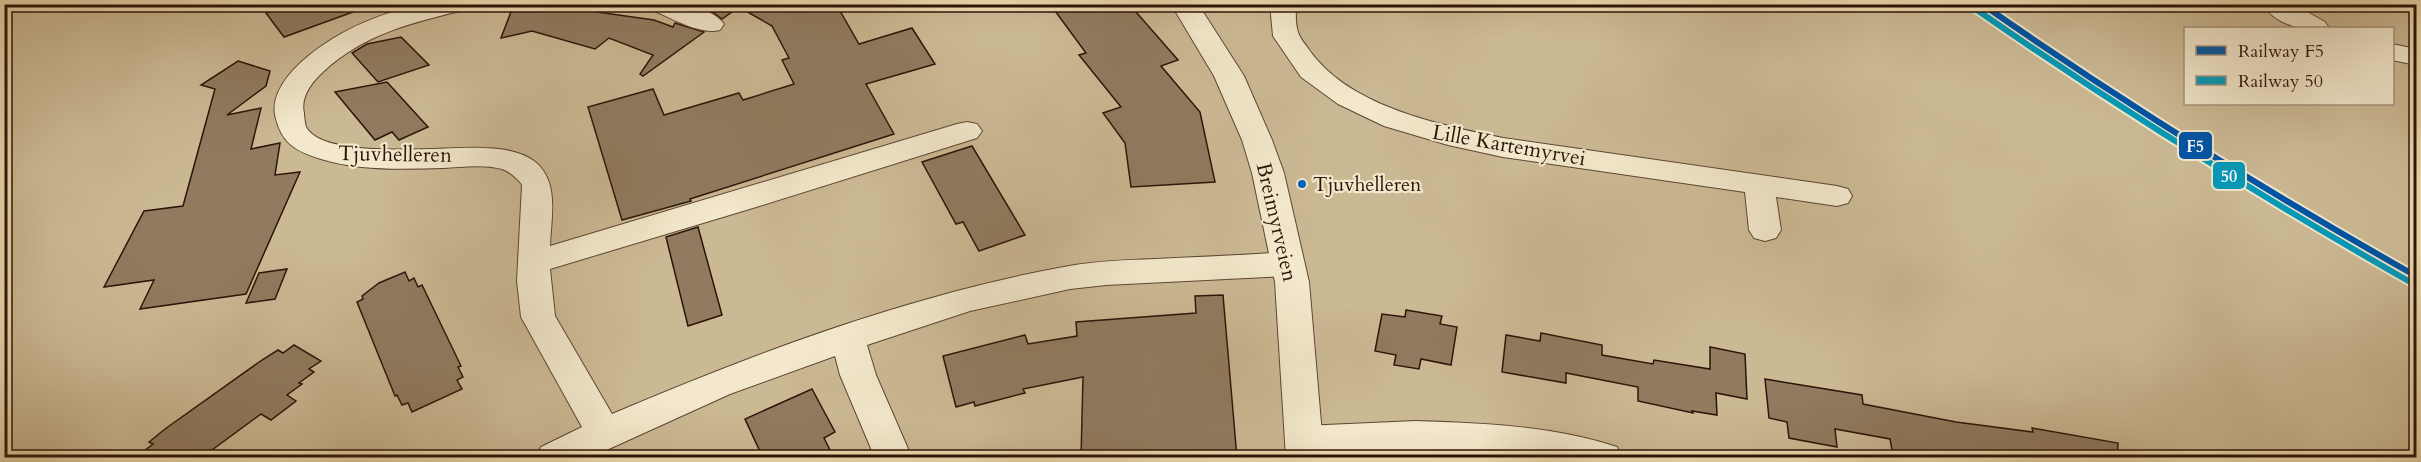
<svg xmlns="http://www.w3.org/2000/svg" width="2421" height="462" font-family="Cardo,serif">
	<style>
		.green { fill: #cbb994; stroke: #7c664e; stroke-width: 1.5; fill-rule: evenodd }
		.building { fill: #907b60; stroke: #2c1409; stroke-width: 1.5 }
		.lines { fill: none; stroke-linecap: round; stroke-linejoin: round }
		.minor-casing { stroke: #5c4633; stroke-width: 2 }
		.tertiary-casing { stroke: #5c4633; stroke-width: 2 }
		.minor { fill: #f3e8cc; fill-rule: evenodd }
		.tertiary { fill: #f3e8cc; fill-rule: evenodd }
		.rail-1-casing { stroke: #f3e8cc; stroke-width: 10 }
		.rail-2-casing { stroke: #f3e8cc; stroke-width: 10 }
		.rail-1 { stroke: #0054a6; stroke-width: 6 }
		.rail-2 { stroke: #049aba; stroke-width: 6 }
		.bus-dot { fill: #0065bd; stroke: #f3e8cc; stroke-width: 2 }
		.labels { text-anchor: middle; stroke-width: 4.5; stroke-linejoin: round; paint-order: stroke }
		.bus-label { font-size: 20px; fill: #2c1409; stroke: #f3e8cc; text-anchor: start }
		.street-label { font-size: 21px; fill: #2c1409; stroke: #f3e8cc }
		.line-badge { stroke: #f3e8cc; stroke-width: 2 }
		.badge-label { font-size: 16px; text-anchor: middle; font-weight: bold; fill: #fff }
	</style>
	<rect width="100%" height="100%" fill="#ecdbb0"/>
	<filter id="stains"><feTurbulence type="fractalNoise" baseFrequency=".00333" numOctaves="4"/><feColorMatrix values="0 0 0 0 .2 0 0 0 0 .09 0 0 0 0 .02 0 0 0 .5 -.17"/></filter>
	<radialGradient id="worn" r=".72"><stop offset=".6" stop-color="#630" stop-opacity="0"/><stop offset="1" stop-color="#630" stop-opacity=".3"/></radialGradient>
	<path class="green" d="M4 5H2416V457H5ZM2186 28H2392V104H2186Z"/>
	<g class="building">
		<path d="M290 4H363L364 8 284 37 266 13Z"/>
		<path d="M514 4H574L601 8 597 12 654 20 673 27 675 23 704 32 643 76 640 74 653 55 609 38 595 49 532 31 501 38Z"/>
		<path d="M690 4H836L859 44 912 28 935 64 866 84 894 134 690 199 691 201 622 220 588 107 653 89 664 115 739 93 743 100 794 84 782 60 789 58 772 26 739 7 722 19 710 10Z"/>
		<path d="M1050 4H1129L1178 60 1161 66 1200 112 1215 182 1131 187 1125 143 1103 113 1121 107 1079 55 1086 53Z"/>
		<path d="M401 37 429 65 378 82 352 53 367 44Z"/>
		<path d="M238 61 270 71 266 86 227 115 261 108 251 149 280 143 275 175 300 172 246 294 140 309 154 280 104 287 144 211 183 206 215 89 201 85Z"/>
		<path d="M387 82 428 127 399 140 392 132 375 140 335 92Z"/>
		<path d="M972 146 1025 235 979 251 963 222 956 224 922 162Z"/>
		<path d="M698 227 722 315 688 326 666 237Z"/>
		<path d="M287 269 275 299 246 303 259 273Z"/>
		<path d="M405 272 409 281 414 278 418 287 422 285 461 366 458 367 463 377 457 380 462 389 412 412 408 403 402 405 397 395 395 396 357 302 363 299 362 296 379 283Z"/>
		<path d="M1223 295 1237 458H1081L1083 377 1023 389 1025 393 975 406 974 402 956 407 943 356 1025 335 1028 344 1077 336 1076 322 1196 313 1195 296Z"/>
		<path d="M1406 310 1442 316 1440 324 1457 327 1451 365 1421 359 1419 369 1394 365 1396 355 1375 351 1382 314 1405 317Z"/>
		<path d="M1541 333 1602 345V355L1653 364 1654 360 1710 369V347L1745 354 1747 399 1716 393 1717 415 1692 411 1693 413 1638 401V387L1566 373V383L1502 372 1506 335 1540 341Z"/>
		<path d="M294 345 321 361 309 369 314 372 299 383 302 384 287 395 296 401 271 420 261 414 201 458H135L153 444 149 442 165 429 262 360 278 350 283 353Z"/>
		<path d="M1765 379 1862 395 1863 404 1956 422 2033 432 2032 428 2118 443 2117 458H1933L1892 450 1890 439 1835 429 1837 447 1789 438 1787 422 1769 418Z"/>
		<path d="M812 389 835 432 824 438 834 458H763L745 419Z"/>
	</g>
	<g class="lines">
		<g class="minor-casing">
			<g id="minor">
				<path d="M420 4H468L464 10C414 22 364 34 324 71 313 81 300 96 304 113 304 117 305 123 306 127 324 161 447 146 482 148 499 148 520 151 534 161 560 181 551 217 550 246L957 124 967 122 977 124 982 131 977 138 753 208 550 269 555 316 612 414C758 352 912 294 1069 266 1097 261 1126 260 1155 259 1198 257 1242 255 1286 252L1297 256 1302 264 1297 272 1286 276 1106 285 1070 289 970 311 867 345 876 375 912 458H875L840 375 835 356 730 394 589 458H536L541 447 582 427 521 317 517 281 522 185 520 182C515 177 509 171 502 169 484 164 461 167 443 168 402 169 360 171 321 159 295 151 281 143 275 115 270 88 300 61 320 47 351 25 384 13 420 4Z"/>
				<path d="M648 4C670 4 710 4 724 24L720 30C699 35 672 18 652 10Z"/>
				<path d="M1270 4H1296C1296 14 1295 23 1298 32 1300 39 1306 45 1310 51 1350 107 1440 125 1503 138L1837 186 1848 189 1852 196 1848 203 1837 206 1776 197 1781 230 1776 238 1765 241 1754 238 1749 230 1745 192 1503 157 1448 145 1384 126 1338 104 1301 77 1273 36Z"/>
				<path d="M2262 4H2293L2325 22 2329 28C2304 31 2278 27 2262 4Z"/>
				<path d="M2392 44 2416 49V65L2392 60Z"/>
				<path d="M1416 421C1483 423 1554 426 1617 447L1622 458H1518L1416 451 1303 456 1290 451 1285 441 1290 431 1303 426Z"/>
			</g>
		</g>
		<g class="tertiary-casing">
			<path id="tertiary" d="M1171 4H1198L1244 76 1272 140 1284 173 1309 282 1324 458H1286L1275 282 1252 173 1242 140 1214 76Z"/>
		</g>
		<use href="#minor" class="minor"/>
		<use href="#tertiary" class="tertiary"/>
		<g class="rail-1-casing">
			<path id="rail-1" d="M1982 4C2122 102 2267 192 2416 276"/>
		</g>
		<g class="rail-2-casing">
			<path id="rail-2" d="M1977 10C2118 108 2263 198 2412 283"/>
		</g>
		<use href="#rail-1" class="rail-1"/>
		<use href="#rail-2" class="rail-2"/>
	</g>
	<circle class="bus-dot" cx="1302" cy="184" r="5"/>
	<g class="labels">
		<g class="bus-label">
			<text x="1313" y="191">Tjuvhelleren</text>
		</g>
		<g class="street-label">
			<text transform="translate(1509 145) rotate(10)" y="7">Lille Kartemyrvei</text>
			<text transform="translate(395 154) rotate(1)" y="7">Tjuvhelleren</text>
			<text transform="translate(1277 222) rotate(77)" y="7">Breimyrveien</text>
		</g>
	</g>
	<g class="line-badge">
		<rect x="2178" y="131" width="35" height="29" rx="6" fill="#0054a6"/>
		<rect x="2212" y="161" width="34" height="29" rx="6" fill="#049aba"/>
	</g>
	<g class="badge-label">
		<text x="2195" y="152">F5</text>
		<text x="2229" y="182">50</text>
	</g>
	<rect width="2421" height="462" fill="none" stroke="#ecdbb0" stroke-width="24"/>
	<rect x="6" y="6" width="2409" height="450" fill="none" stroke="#2c1409" stroke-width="3"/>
	<rect x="12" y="12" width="2397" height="438" fill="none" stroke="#2c1409" stroke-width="1.5"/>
	<rect x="2184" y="27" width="210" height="78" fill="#f3e8cc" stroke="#a3937e" stroke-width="1.5"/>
	<rect x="2196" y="46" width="30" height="9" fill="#0054a6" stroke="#a3937e" stroke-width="1.5"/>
	<text x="2238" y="57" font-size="18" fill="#2c1409">Railway F5</text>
	<rect x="2196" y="76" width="30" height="9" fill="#049aba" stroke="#a3937e" stroke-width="1.5"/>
	<text x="2238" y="87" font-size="18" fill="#2c1409">Railway 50</text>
	<rect width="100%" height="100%" filter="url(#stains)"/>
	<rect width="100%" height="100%" fill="url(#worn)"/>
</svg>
